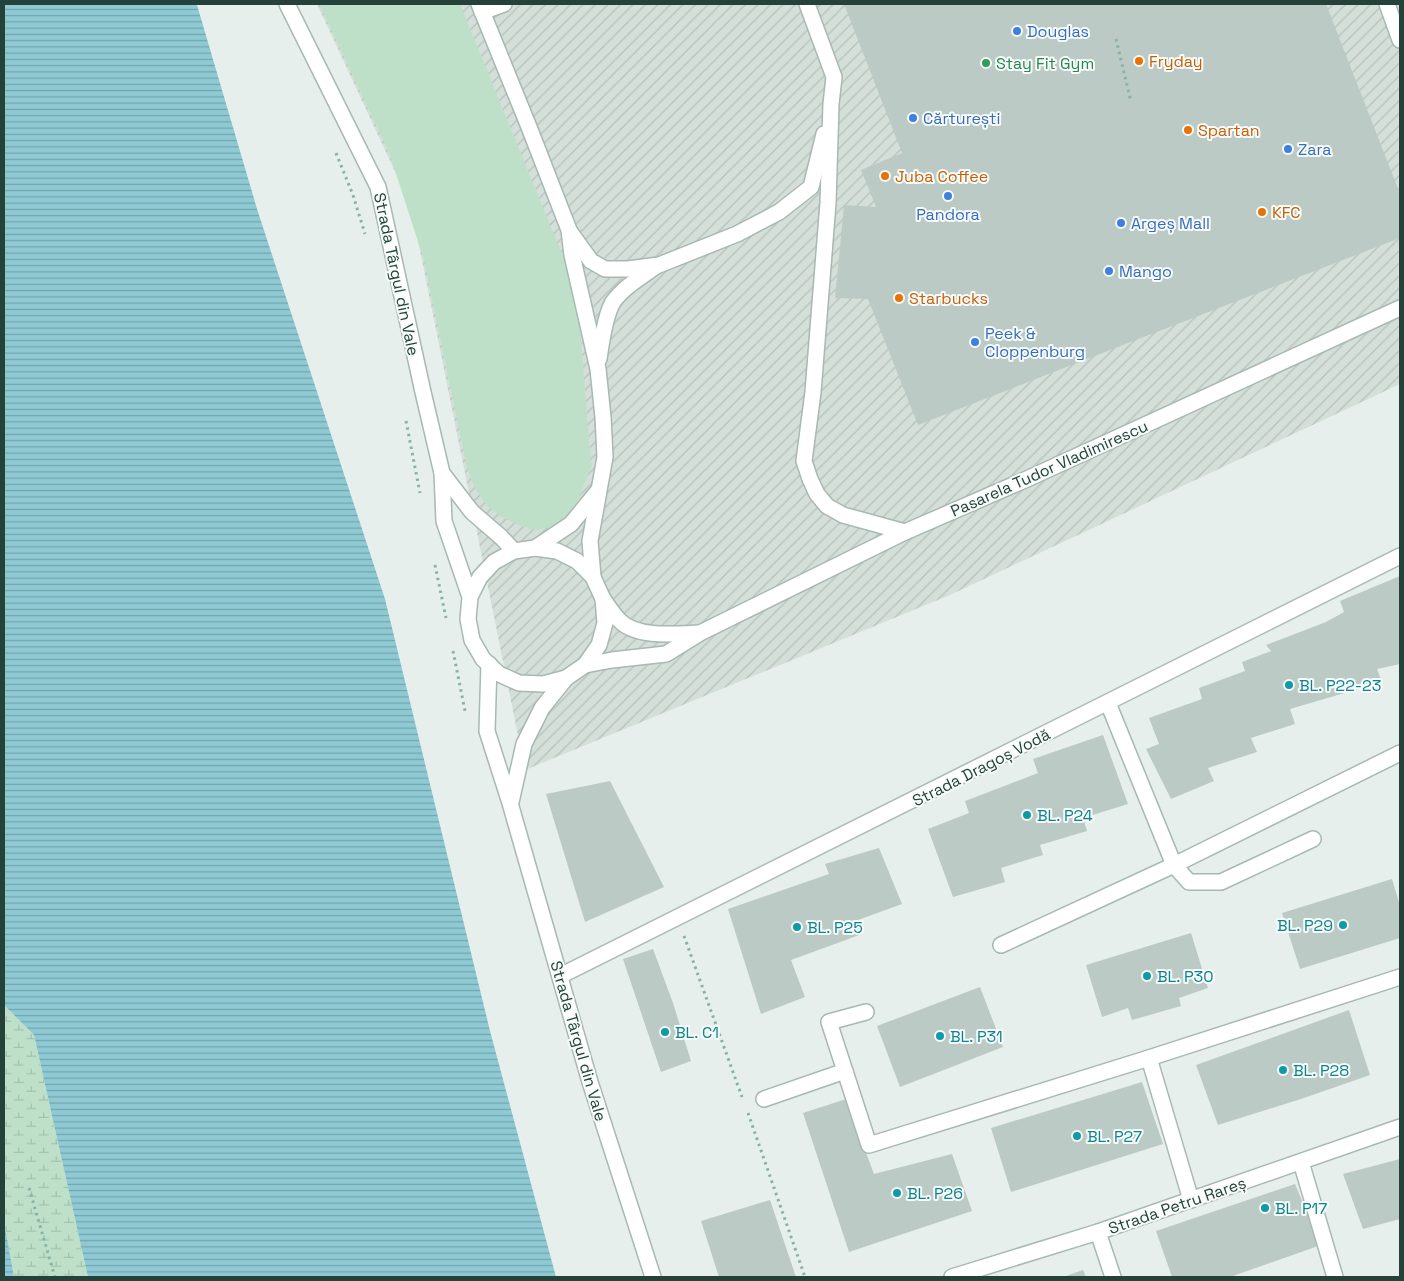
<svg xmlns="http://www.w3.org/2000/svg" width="1404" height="1281" font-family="'Space Grotesk',sans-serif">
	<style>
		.industrial { fill: url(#industrial-furrows) }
		.green { fill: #bfe0c8 }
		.wetland { fill: url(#wetland-marsh) }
		.water { fill: url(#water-rules) }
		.building { fill: #bbcac4 }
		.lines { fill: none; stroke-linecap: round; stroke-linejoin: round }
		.service-casing { stroke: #a8b8b2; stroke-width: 18 }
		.minor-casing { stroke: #a8b8b2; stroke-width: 18 }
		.tertiary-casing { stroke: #a8b8b2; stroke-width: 18 }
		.path { stroke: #86b3a5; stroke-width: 3; stroke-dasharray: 2.5 4; stroke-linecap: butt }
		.service { stroke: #fff; stroke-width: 15 }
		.minor { stroke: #fff; stroke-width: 15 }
		.tertiary { stroke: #fff; stroke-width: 15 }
		.shop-dot { fill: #3f7fe0; stroke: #f7fbf9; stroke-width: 2 }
		.food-dot { fill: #e8710a; stroke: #f7fbf9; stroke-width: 2 }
		.leisure-dot { fill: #2e9e5b; stroke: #f7fbf9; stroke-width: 2 }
		.culture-dot { fill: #0f9aa8; stroke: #f7fbf9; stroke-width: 2 }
		.labels { text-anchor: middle; stroke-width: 4; stroke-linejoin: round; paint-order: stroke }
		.shop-label { font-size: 16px; fill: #366cbe; stroke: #f7fbf9; text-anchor: start }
		.food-label { font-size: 16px; fill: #c56008; stroke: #f7fbf9; text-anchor: start }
		.leisure-label { font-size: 16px; fill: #27864d; stroke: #f7fbf9; text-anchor: start }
		.street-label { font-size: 16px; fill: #24423a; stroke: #f7fbf9 }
		.culture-label { font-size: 16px; fill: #0d838f; stroke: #f7fbf9; text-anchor: start }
	</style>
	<defs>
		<pattern id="industrial-furrows" width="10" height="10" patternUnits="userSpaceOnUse" patternTransform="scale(1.25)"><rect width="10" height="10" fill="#d4dfda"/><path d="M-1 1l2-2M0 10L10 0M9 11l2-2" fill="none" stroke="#b6c1bc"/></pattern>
		<pattern id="wetland-marsh" width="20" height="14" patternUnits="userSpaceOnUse" patternTransform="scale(1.25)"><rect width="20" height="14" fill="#bfe0c8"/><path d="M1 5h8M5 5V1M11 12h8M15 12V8" fill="none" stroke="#a4c1ad"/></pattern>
		<pattern id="water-rules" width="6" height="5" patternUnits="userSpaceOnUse" patternTransform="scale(1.25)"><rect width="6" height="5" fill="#8ec9d4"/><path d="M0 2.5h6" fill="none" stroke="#74a5ad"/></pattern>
	</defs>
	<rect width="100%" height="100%" fill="#e6efeb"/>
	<path class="industrial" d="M317 4H1400V384L950 595 525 770 411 206Z"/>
	<path class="green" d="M319 4H460L569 271 579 312 589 443 592 465 578 500 569 515 553 527 535 530 520 526 502 517 487 506 475 488 467 468 424 260 390 155Z"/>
	<path class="wetland" d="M4 1005 34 1035 88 1277H14L4 1221Z"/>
	<g class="water">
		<path d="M4 4H197V5L257 209 385 599 490 1031 556 1277H88L34 1035 4 1005Z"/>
		<path d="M4 1221 14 1277H4Z"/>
	</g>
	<g class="building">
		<path d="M844 4H1326L1400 194V238L1110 350 918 425 868 299 835 298 844 205 876 207 861 170 902 153Z"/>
		<path d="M1400 576V664L1377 669 1382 682 1290 709 1295 724 1251 738 1257 752 1208 768 1214 781 1171 799 1146 749 1159 744 1149 718 1202 699 1199 688 1245 671 1242 662 1271 651 1266 645 1326 622 1344 612 1340 601Z"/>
		<path d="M1103 735 1128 804 1083 818 1087 831 1040 845 1043 855 1001 868 1005 882 953 897 928 829 969 813 965 801 1038 773 1033 759Z"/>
		<path d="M610 781 664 887 585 922 546 794Z"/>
		<path d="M879 848 902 904 858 920 862 934 791 960 805 997 761 1014 728 909 829 874 825 864Z"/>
		<path d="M1392 879 1400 906V938L1300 969 1282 913Z"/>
		<path d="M1191 933 1208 988 1179 998 1181 1006 1132 1020 1128 1008 1102 1017 1086 965Z"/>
		<path d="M653 949 673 1003 691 1061 661 1072 623 959Z"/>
		<path d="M980 987 1003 1047 900 1087 877 1026Z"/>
		<path d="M1349 1010 1370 1075 1301 1099 1218 1125 1196 1065Z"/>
		<path d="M1142 1082 1163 1144 1011 1192 991 1128Z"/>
		<path d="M846 1099 874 1174 952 1154 972 1211 849 1252 803 1113Z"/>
		<path d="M1400 1159V1219L1363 1229 1343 1174Z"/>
		<path d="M1295 1184 1321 1245 1230 1277H1172L1156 1231Z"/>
		<path d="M770 1200 796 1277H719L701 1221Z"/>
		<path d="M1083 1270 1086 1277H1063Z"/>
	</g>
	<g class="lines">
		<g class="service-casing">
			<g id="service">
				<path d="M479 4 529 127 569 230 572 255 598 369 603 417 605 457 590 541 593 577"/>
				<path d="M807 4 834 77 831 104 828 203 813 392 804 461 810 479 817 494 827 506 843 515 905 532"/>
				<path d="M1387 4 1400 40"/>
				<path d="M482 12 504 4"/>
				<path d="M570 232 591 261 605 269H628L659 265 737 234 779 212 811 187 824 134"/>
				<path d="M599 359C601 345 605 315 613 302 624 287 641 277 655 267"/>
				<path d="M535 548 571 524 598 491"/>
				<path d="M1108 703 1174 865 1189 882H1221L1313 839"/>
				<path d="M1001 945 1174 865 1400 753"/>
				<path d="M866 1012 829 1022 869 1145 1149 1058 1191 1200"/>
				<path d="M1149 1058 1400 977"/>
				<path d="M764 1099 845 1071"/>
				<path d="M1301 1162 1335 1277"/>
			</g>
		</g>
		<g class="minor-casing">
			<g id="minor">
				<path d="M603 599C608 606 613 614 620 621 637 638 675 634 698 633"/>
				<path d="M585 665 612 660 666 654 700 633 905 532 1027 479 1400 308"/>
				<path d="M560 976 1400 556"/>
				<path d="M1098 1232 1113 1277"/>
				<path d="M952 1277 1098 1232 1400 1127"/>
			</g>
		</g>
		<g class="tertiary-casing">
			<g id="tertiary">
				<path d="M287 4 378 187 423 392 442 473 444 521 470 597 468 619 472 640 483 659 499 674 519 683 543 684 566 678 585 665 599 645 605 623 603 599 593 577 577 561 557 551 535 548 514 551 494 562 480 577 470 597"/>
				<path d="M442 473 472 512 501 537 514 551"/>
				<path d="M489 664 487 731 510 803 590 1082 653 1277"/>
				<path d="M511 802 524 744 542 708 566 678"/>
			</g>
		</g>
		<g class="path">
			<path d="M1116 39 1131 102"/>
			<path d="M336 153 353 195 365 234"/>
			<path d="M406 421 420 493"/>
			<path d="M435 565 446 618"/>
			<path d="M453 651 465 711"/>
			<path d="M684 936 742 1097"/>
			<path d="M748 1113 805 1277"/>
			<path d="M29 1188 55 1277"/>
		</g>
		<use href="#service" class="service"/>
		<use href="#minor" class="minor"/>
		<use href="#tertiary" class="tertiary"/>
	</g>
	<g class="shop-dot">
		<circle cx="1017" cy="31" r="5"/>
		<circle cx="913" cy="118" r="5"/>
		<circle cx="1288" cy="149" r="5"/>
		<circle cx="948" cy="196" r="5"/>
		<circle cx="1121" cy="223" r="5"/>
		<circle cx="1109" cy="271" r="5"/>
		<circle cx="975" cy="342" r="5"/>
	</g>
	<g class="food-dot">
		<circle cx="1139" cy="61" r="5"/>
		<circle cx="1188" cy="130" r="5"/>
		<circle cx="885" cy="176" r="5"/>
		<circle cx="1262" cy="212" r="5"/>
		<circle cx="899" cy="298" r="5"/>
	</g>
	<circle class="leisure-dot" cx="986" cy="63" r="5"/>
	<g class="culture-dot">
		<circle cx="1289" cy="685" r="5"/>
		<circle cx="1027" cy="815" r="5"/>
		<circle cx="1343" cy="925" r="5"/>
		<circle cx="797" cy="927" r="5"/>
		<circle cx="1147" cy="976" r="5"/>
		<circle cx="665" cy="1032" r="5"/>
		<circle cx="940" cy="1036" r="5"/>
		<circle cx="1283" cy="1070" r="5"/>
		<circle cx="1077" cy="1136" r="5"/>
		<circle cx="897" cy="1193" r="5"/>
		<circle cx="1265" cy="1208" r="5"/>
	</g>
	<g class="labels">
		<g class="shop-label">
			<text x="1027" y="37">Douglas</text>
			<text x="923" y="124">Cărturești</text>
			<text x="1298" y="155">Zara</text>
			<text x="948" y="220" text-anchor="middle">Pandora</text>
			<text x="1131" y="229">Argeș Mall</text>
			<text x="1119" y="277">Mango</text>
			<text x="985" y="339">Peek &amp;<tspan x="985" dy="18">Cloppenburg</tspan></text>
		</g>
		<g class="food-label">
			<text x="1149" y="67">Fryday</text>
			<text x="1198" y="136">Spartan</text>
			<text x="895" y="182">Juba Coffee</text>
			<text x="1272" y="218">KFC</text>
			<text x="909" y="304">Starbucks</text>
		</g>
		<g class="leisure-label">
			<text x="996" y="69">Stay Fit Gym</text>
		</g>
		<g class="street-label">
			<text transform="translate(397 274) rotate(78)" y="6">Strada Târgul din Vale</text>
			<text transform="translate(1049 468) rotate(-24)" y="6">Pasarela Tudor Vladimirescu</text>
			<text transform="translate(981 767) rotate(-27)" y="6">Strada Dragoș Vodă</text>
			<text transform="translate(579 1041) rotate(74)" y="6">Strada Târgul din Vale</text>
			<text transform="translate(1177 1205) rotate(-19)" y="6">Strada Petru Rareș</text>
		</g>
		<g class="culture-label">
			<text x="1299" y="691">BL. P22-23</text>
			<text x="1037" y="821">BL. P24</text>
			<text x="1333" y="931" text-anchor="end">BL. P29</text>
			<text x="807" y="933">BL. P25</text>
			<text x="1157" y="982">BL. P30</text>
			<text x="675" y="1038">BL. C1</text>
			<text x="950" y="1042">BL. P31</text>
			<text x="1293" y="1076">BL. P28</text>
			<text x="1087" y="1142">BL. P27</text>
			<text x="907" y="1199">BL. P26</text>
			<text x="1275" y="1214">BL. P17</text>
		</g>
	</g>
	<rect width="1404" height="1281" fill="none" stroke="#24423a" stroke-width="10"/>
</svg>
